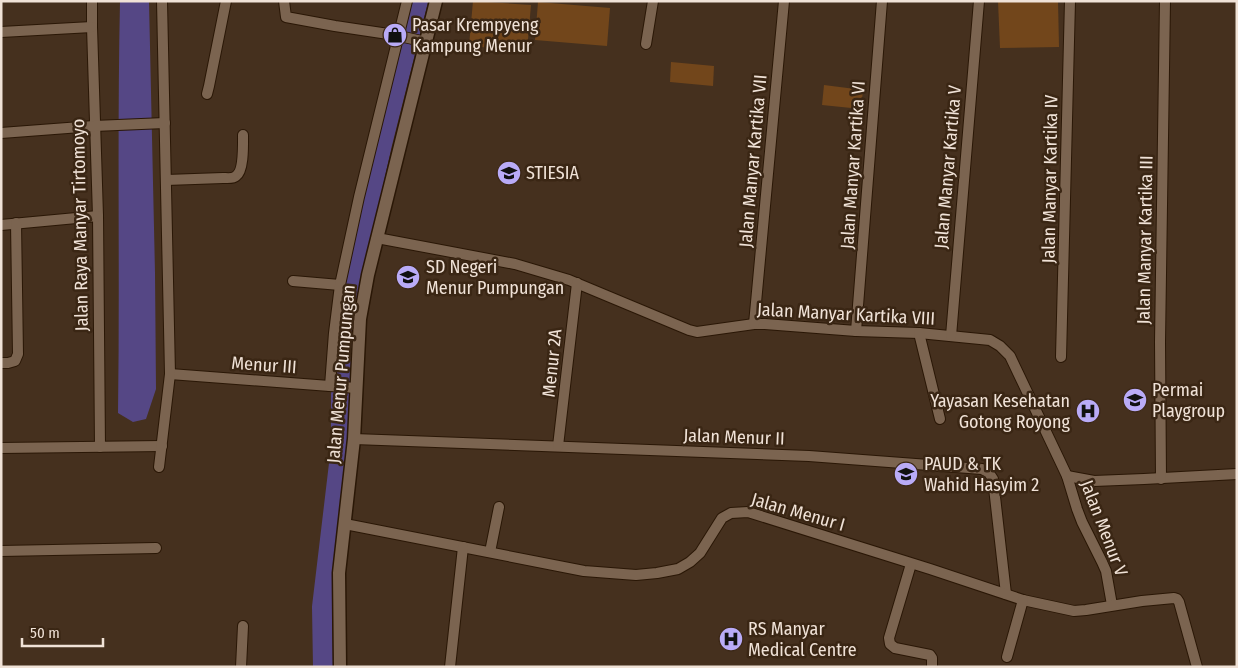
<svg xmlns="http://www.w3.org/2000/svg" width="1238" height="668" font-family="'Fira Sans Condensed',sans-serif">
	<style>
		.green { fill: #72461b }
		.water { fill: #554785 }
		.lines { fill: none; stroke-linecap: round; stroke-linejoin: round }
		.river { stroke: #554785; stroke-width: 20 }
		.minor-casing { stroke: #2a1706; stroke-width: 12 }
		.tertiary-casing { stroke: #2a1706; stroke-width: 15 }
		.minor { stroke: #7b6450; stroke-width: 10 }
		.tertiary { stroke: #7b6450; stroke-width: 12 }
		.labels { text-anchor: middle; stroke-width: 5; stroke-linejoin: round; paint-order: stroke }
		.poi-label { font-size: 18px; fill: #f0e2d7; stroke: #3a2614; text-anchor: start }
		.street-label { font-size: 18px; fill: #f0e2d7; stroke: #3a2614 }
	</style>
	<rect width="100%" height="100%" fill="#45301e"/>
	<g class="green">
		<path d="M473 1 531 5 527 51 469 46Z"/>
		<path d="M998 1H1058L1059 47 1000 48Z"/>
		<path d="M538 2 610 8 607 46 535 40Z"/>
		<path d="M671 62 714 66 713 86 670 82Z"/>
		<path d="M824 85 863 90 861 109 822 105Z"/>
	</g>
	<path class="water" d="M120 1H149L155 273 156 389 146 419 133 422 118 413C120 276 117 138 120 1Z"/>
	<g class="lines">
		<path class="river" d="M323 667 322 607 341 447V395L353 275 382 144 418 1"/>
		<g class="minor-casing">
			<g id="minor">
				<path d="M92 1V27L98 216 100 447"/>
				<path d="M284 1 286 17 335 26 395 35 426 42"/>
				<path d="M1 32 92 27"/>
				<path d="M646 44 653 1"/>
				<path d="M207 94 209 86 226 1"/>
				<path d="M1 133 94 126 165 123"/>
				<path d="M166 180 223 178C227 178 233 179 236 176 244 171 243 144 243 135"/>
				<path d="M1 225 98 216"/>
				<path d="M377 238 515 264 569 280 689 330 697 332 754 324H765L856 331 919 333 980 339 990 340 1000 346 1010 356 1058 457 1067 476 1077 509 1082 522 1102 562 1106 571 1112 605"/>
				<path d="M293 281 340 285"/>
				<path d="M754 324 784 1"/>
				<path d="M856 331 882 1"/>
				<path d="M919 333 940 419"/>
				<path d="M951 336 979 1"/>
				<path d="M1061 357 1070 1"/>
				<path d="M1 363H8L15 361 18 354 16 223"/>
				<path d="M170 374 356 388"/>
				<path d="M330 386 334 333 340 285 359 197 407 1"/>
				<path d="M354 439 809 456 982 469 989 473 993 479 1006 594"/>
				<path d="M558 446 577 283"/>
				<path d="M1 448 162 446"/>
				<path d="M159 467 170 374 162 1"/>
				<path d="M1067 476 1094 481 1144 479 1237 474"/>
				<path d="M1161 479 1160 342 1165 1"/>
				<path d="M345 524 584 571 636 575 657 573 678 569 690 562 700 553 722 518 731 513 748 512 930 569 1023 600 1074 611 1086 610 1142 601 1174 598 1177 599 1179 602 1197 667"/>
				<path d="M1 551 156 548"/>
				<path d="M490 552 499 507"/>
				<path d="M911 564 889 638 890 644 895 648 930 655 932 658V667"/>
				<path d="M1007 657 1023 600"/>
				<path d="M241 667 243 626"/>
				<path d="M450 667 463 547"/>
			</g>
		</g>
		<g class="tertiary-casing">
			<path id="tertiary" d="M340 667 339 573 354 439 360 319 368 275 436 1"/>
		</g>
		<use href="#minor" class="minor"/>
		<use href="#tertiary" class="tertiary"/>
	</g>
	<defs>
		<g id="shop-disc" transform="scale(1.25)"><circle r="9.5" fill="#b9abf7" stroke="#3a2614"/><path d="M-5-2.5h2.3a2.7 3.5 0 0 1 5.4 0H5L5.5 6h-11ZM-1.5-2.5h3a1.5 2.3 0 0 0-3 0Z" fill="#111"/></g>
		<g id="university-disc" transform="scale(1.25)"><circle r="9.5" fill="#b9abf7" stroke="#3a2614"/><path d="M0-5L7-2L0 1L-7-2ZM-4 1L0 2.5L4 1V4Q0 6-4 4Z" fill="#111"/></g>
		<g id="school-disc" transform="scale(1.25)"><circle r="9.5" fill="#b9abf7" stroke="#3a2614"/><path d="M0-5L7-2L0 1L-7-2ZM-4 1L0 2.5L4 1V4Q0 6-4 4Z" fill="#111"/></g>
		<g id="hospital-disc" transform="scale(1.25)"><circle r="9.5" fill="#b9abf7" stroke="#3a2614"/><path d="M-5-5h3v3.5h4V-5h3V5h-3V1.5h-4V5h-3Z" fill="#111"/></g>
	</defs>
	<g fill-rule="evenodd">
		<use href="#shop-disc" x="395" y="35"/>
		<use href="#university-disc" x="509" y="173"/>
		<use href="#school-disc" x="408" y="277"/>
		<use href="#school-disc" x="1135" y="400"/>
		<use href="#hospital-disc" x="1088" y="411"/>
		<use href="#school-disc" x="906" y="474"/>
		<use href="#hospital-disc" x="731" y="639"/>
	</g>
	<g class="labels">
		<g class="poi-label">
			<text x="412" y="31">Pasar Krempyeng<tspan x="412" dy="21">Kampung Menur</tspan></text>
			<text x="526" y="179">STIESIA</text>
			<text x="426" y="273">SD Negeri<tspan x="426" dy="21">Menur Pumpungan</tspan></text>
			<text x="1152" y="396">Permai<tspan x="1152" dy="21">Playgroup</tspan></text>
			<text x="1070" y="407" text-anchor="end">Yayasan Kesehatan<tspan x="1070" dy="21">Gotong Royong</tspan></text>
			<text x="924" y="470">PAUD &amp; TK<tspan x="924" dy="21">Wahid Hasyim 2</tspan></text>
			<text x="748" y="635">RS Manyar<tspan x="748" dy="21">Medical Centre</tspan></text>
		</g>
		<g class="street-label">
			<text transform="translate(753 161) rotate(-85)" y="6">Jalan Manyar Kartika VII</text>
			<text transform="translate(853 165) rotate(-86)" y="6">Jalan Manyar Kartika VI</text>
			<text transform="translate(948 167) rotate(-85)" y="6">Jalan Manyar Kartika V</text>
			<text transform="translate(1050 179) rotate(-89)" y="6">Jalan Manyar Kartika IV</text>
			<text transform="translate(80 225) rotate(-91)" y="6">Jalan Raya Manyar Tirtomoyo</text>
			<text transform="translate(1145 240) rotate(-89)" y="6">Jalan Manyar Kartika III</text>
			<text transform="translate(846 314) rotate(3)" y="6">Jalan Manyar Kartika VIII</text>
			<text transform="translate(552 363) rotate(-84)" y="6">Menur 2A</text>
			<text transform="translate(264 365) rotate(4)" y="6">Menur III</text>
			<text transform="translate(341 374) rotate(-85)" y="6">Jalan Menur Pumpungan</text>
			<text transform="translate(734 437) rotate(2)" y="6">Jalan Menur II</text>
			<text transform="translate(798 512) rotate(16)" y="6">Jalan Menur I</text>
			<text transform="translate(1104 528) rotate(69)" y="6">Jalan Menur V</text>
		</g>
	</g>
	<rect width="1238" height="668" fill="none" stroke="#f0e2d7" stroke-width="5"/>
	<path d="M22 638v8h81v-8" fill="none" stroke="#f0e2d7" stroke-width="2.5"/>
	<text x="30" y="638" font-size="15" fill="#f0e2d7" stroke="#3a2614" stroke-width="4" paint-order="stroke">50 m</text>
</svg>
